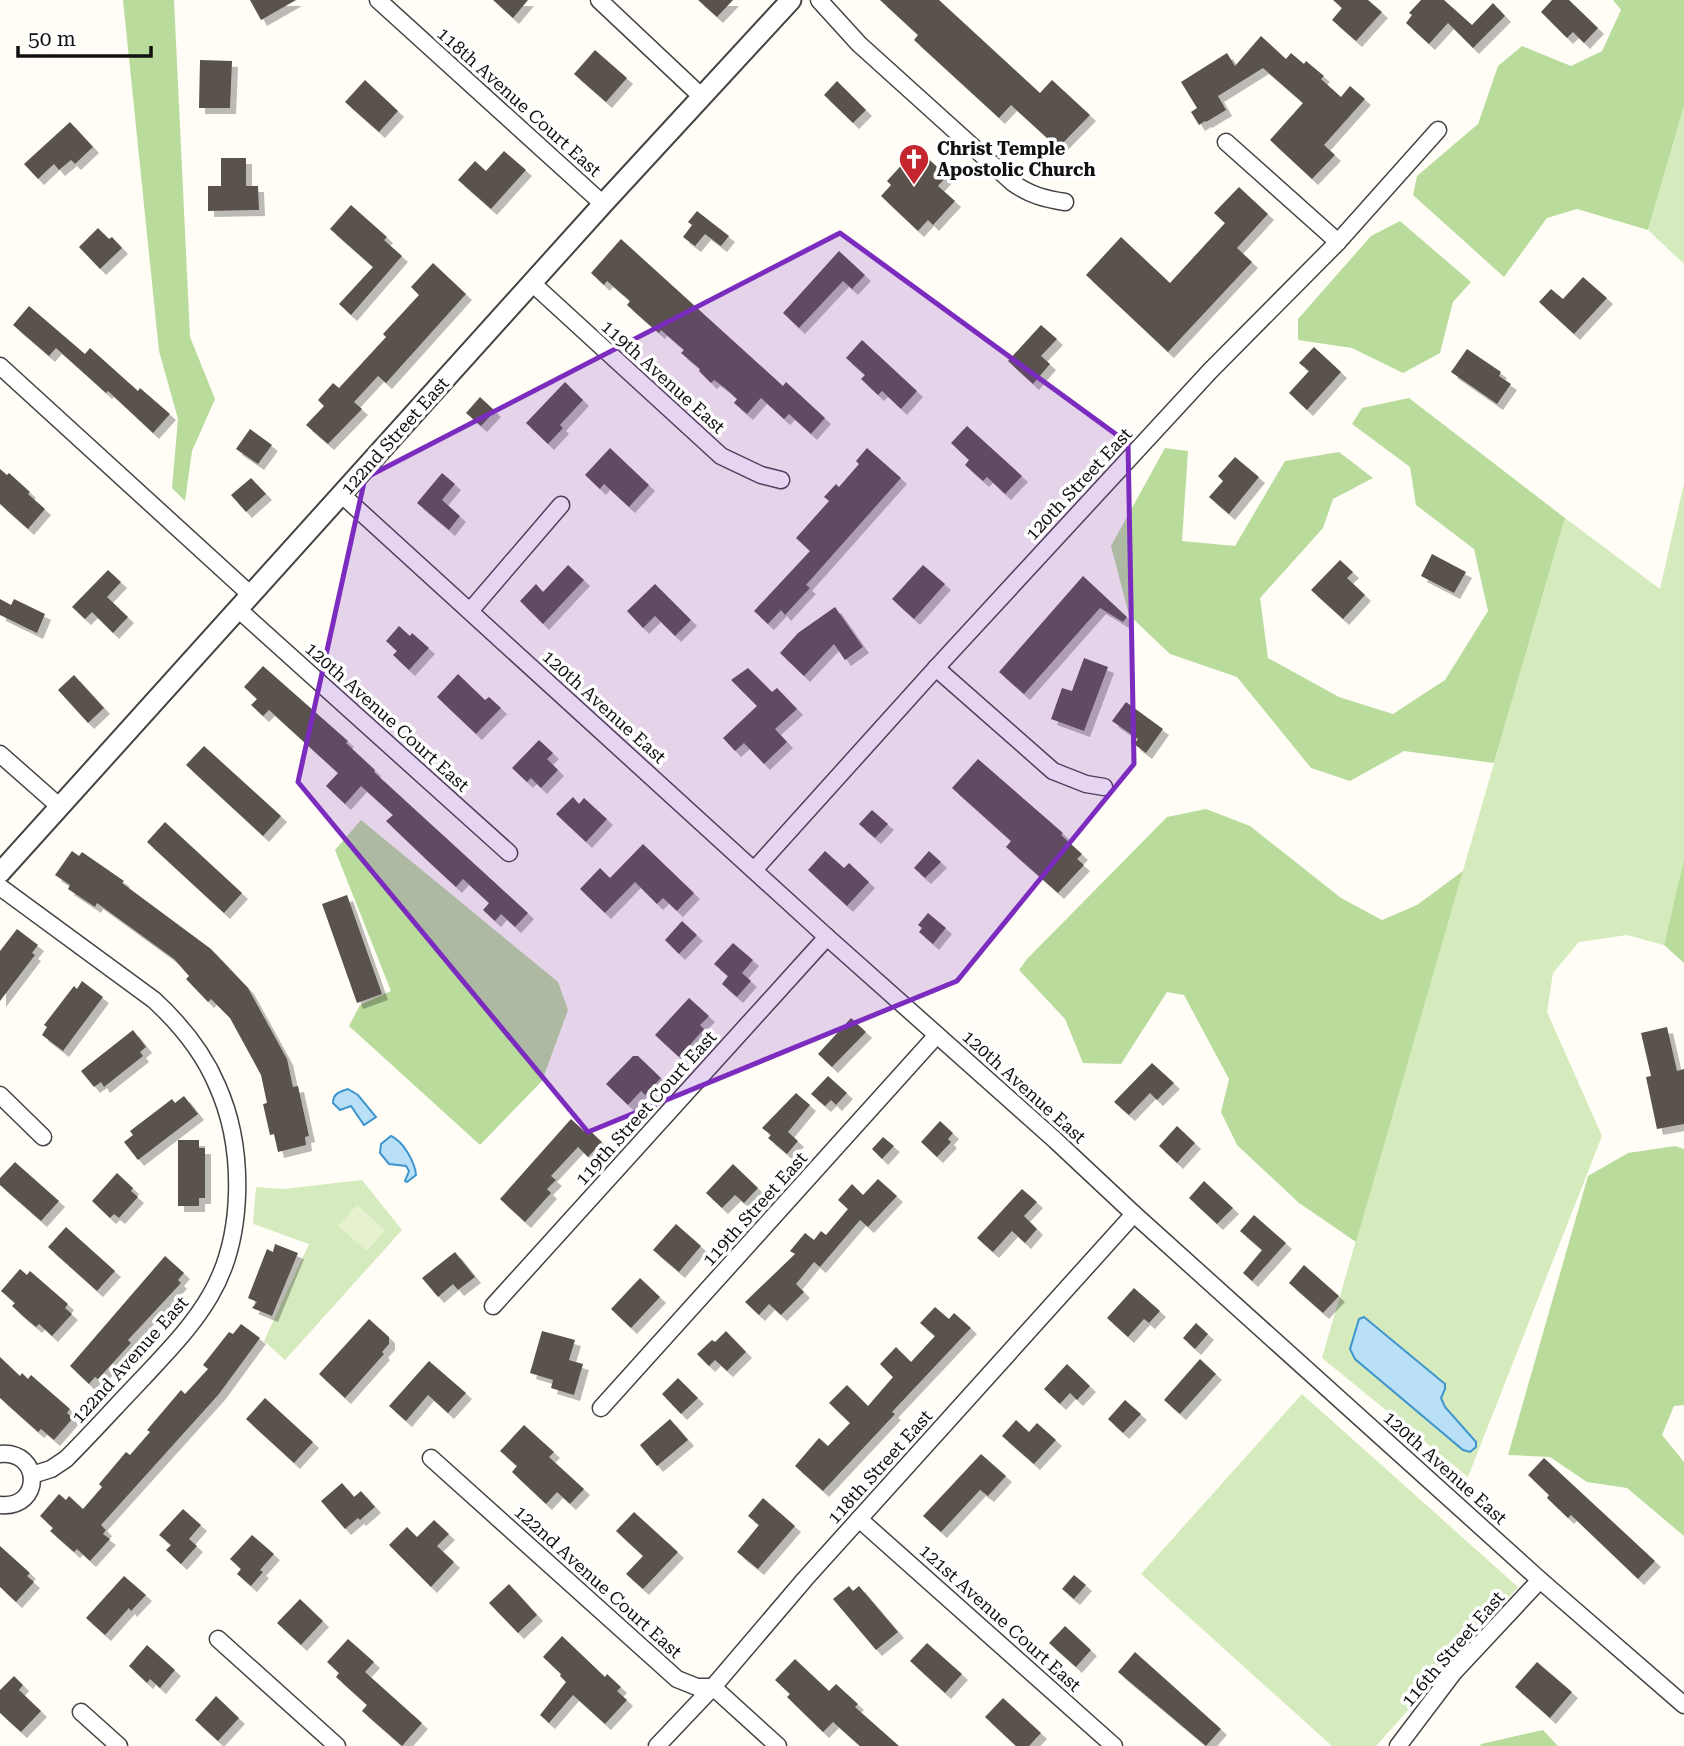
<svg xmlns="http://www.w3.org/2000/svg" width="1684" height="1746" font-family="'Roboto Serif',serif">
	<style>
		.green { fill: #d5ebbd }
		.forest { fill: #b9dc9c }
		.pitch { fill: #e6f2cf }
		.water { fill: #b9e0f7; stroke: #3f96cf; stroke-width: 2 }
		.building { fill: #5a524d; filter: url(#shadow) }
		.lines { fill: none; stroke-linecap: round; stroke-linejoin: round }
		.minor-casing { stroke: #444; stroke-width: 19 }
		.tertiary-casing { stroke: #444; stroke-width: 23 }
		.minor { stroke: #fff; stroke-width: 16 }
		.tertiary { stroke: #fff; stroke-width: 19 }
		.marked { fill: #7b2cbf; fill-opacity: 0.2; stroke: #7b2cbf; stroke-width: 5; stroke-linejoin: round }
		.labels { text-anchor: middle; stroke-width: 7; stroke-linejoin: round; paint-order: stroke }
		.street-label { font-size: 18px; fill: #111; stroke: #fff }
		.poi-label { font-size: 18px; font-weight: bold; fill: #111; stroke: #fff; text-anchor: start }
	</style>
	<defs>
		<filter id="shadow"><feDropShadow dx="6" dy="6" stdDeviation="0" flood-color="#0004"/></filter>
	</defs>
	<rect width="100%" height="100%" fill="#fffdf5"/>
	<g class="green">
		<path d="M1684 106V264L1648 230Z"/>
		<path d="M1684 483V859L1664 945 1627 935 1579 942 1553 973 1547 1012 1602 1136 1468 1477 1322 1358 1565 518 1660 589Z"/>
		<path d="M362 1180 402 1230 285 1360 264 1341 309 1244 253 1224 256 1187 283 1189Z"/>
		<path d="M1302 1394 1518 1587 1376 1746H1332L1141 1574Z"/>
	</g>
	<g class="forest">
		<path d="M123 0H174L190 337 215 399 192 451 185 501 172 488 178 419 159 351Z"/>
		<path d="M1613 0H1684V106L1648 230 1577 209 1547 218 1504 277 1413 195 1417 176 1478 124 1498 66 1522 46 1571 66 1602 51 1621 10Z"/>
		<path d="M1400 221 1471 282 1453 302 1440 353 1403 373 1352 348 1298 340V319L1371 236Z"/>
		<path d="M1409 398 1565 518 1494 763 1404 751 1350 781 1311 768 1237 677 1170 654 1129 615 1111 546 1165 448 1188 451 1182 541 1235 546 1285 461 1339 452 1373 478 1333 499 1323 528 1260 598 1268 658 1339 697 1393 714 1445 680 1488 611 1474 549 1416 505 1410 467 1352 424 1362 408Z"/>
		<path d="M1206 809 1250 826 1341 898 1382 920 1417 905 1463 871 1356 1242 1299 1203 1237 1145 1221 1112 1229 1079 1184 995 1167 992 1121 1064 1083 1063 1065 1019 1019 970 1027 959 1167 817Z"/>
		<path d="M361 820 558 982 568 1010 542 1081 480 1145 349 1026 360 1005 391 991 335 850Z"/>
		<path d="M1684 859V963L1664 945Z"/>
		<path d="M1675 1146 1684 1149V1405L1674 1406 1662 1435 1684 1462V1536L1627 1488 1587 1482 1550 1457 1508 1455 1588 1176 1628 1153Z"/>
		<path d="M1543 1730 1558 1746H1480L1481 1744Z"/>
	</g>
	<path class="pitch" d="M357 1205 385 1230 367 1251 338 1226Z"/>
	<g class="water">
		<path d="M348 1089 358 1095 376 1117 364 1125 351 1106 340 1110 333 1103C333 1093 340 1092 348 1089Z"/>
		<path d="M391 1136C403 1141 415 1162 416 1175L407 1182 405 1181 409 1171 406 1166 389 1164 380 1153 381 1144Z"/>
		<path d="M1364 1317 1445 1384V1389L1441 1398 1445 1407 1476 1442V1447L1470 1452 1463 1450 1355 1359 1350 1349 1359 1319Z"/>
	</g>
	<g class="building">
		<path d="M250 0H296L261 20Z"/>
		<path d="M493 0H528L513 18Z"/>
		<path d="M698 0H733L717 17Z"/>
		<path d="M880 0H939L1040 93 1052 80 1090 115 1058 148 1011 105 999 118 914 40 918 35Z"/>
		<path d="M1333 0H1368L1382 12 1356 41 1332 20 1342 8Z"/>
		<path d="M1421 0H1444L1472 25 1493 3 1505 16 1473 48 1448 23 1429 44 1406 23 1412 15 1409 13Z"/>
		<path d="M1552 0H1569L1598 28 1584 43 1573 32 1567 38 1541 12Z"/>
		<path d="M1261 36 1286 59 1291 53 1304 64 1306 61 1324 76 1321 79 1341 97 1350 86 1365 99 1324 145 1335 155 1312 179 1270 140 1303 103 1263 68 1218 96 1226 110 1206 122 1205 121 1199 125 1191 112 1197 108 1181 82 1227 53 1235 66Z"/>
		<path d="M595 50 627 78 606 102 574 74Z"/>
		<path d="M200 60 232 61 230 108H199Z"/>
		<path d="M365 80 398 111 379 132 345 102Z"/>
		<path d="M837 81 866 110 853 123 824 95Z"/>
		<path d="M70 122 93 147 75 164 71 160 59 170 54 164 38 179 24 164Z"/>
		<path d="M504 151 526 170 491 209 458 180 475 161 486 171Z"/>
		<path d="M921 152 947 176 938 186 955 201 933 225 928 220 918 231 881 196 891 185 887 181 907 159 911 163Z"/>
		<path d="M221 158H246V186H258L259 210 208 211V186H221Z"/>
		<path d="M1239 187 1268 214 1237 248 1252 262 1168 352 1086 275 1121 237 1170 283 1225 223 1214 213Z"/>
		<path d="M351 205 387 237 384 240 402 256 351 315 339 304 373 267 330 229Z"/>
		<path d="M697 211 729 236 721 246 705 234 695 246 683 237 692 225 688 222Z"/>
		<path d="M98 228 109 239 112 237 122 248 100 269 79 247Z"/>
		<path d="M621 239 783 386 786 382 825 418 811 434 789 414 784 419 761 398 747 414 734 403 737 399 725 388 714 380 711 383 699 371 700 369 681 353 684 350 661 330 659 333 646 322 627 305 630 301 607 281 604 285 591 273Z"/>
		<path d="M839 251 865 275 852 289 843 281 799 328 783 313Z"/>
		<path d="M433 263 466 294 386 383 378 376 354 402 362 409 328 444 306 425 324 406 318 400 333 383 339 388 386 337 383 334 419 295 411 287Z"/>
		<path d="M1583 277 1607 298 1574 334 1539 302 1551 289 1563 299Z"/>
		<path d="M29 306 85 354 90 348 138 391 140 388 170 414 153 433 108 391 106 393 56 348 49 356 13 325Z"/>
		<path d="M1041 325 1057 339 1041 356 1050 364 1033 384 1008 361Z"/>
		<path d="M862 340 917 391 901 409 882 391 878 395 861 379 865 375 846 358Z"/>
		<path d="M1314 347 1341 372 1307 410 1289 393 1309 371 1299 363Z"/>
		<path d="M1467 349 1501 372 1499 376 1511 384 1497 404 1451 372Z"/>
		<path d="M565 382 583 400 560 425 563 428 548 444 526 423Z"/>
		<path d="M480 397 495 411 481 426 466 413Z"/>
		<path d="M967 426 1022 476 1005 494 987 477 983 481 965 465 969 460 951 443Z"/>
		<path d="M250 429 272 445 258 464 236 449Z"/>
		<path d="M610 448 649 485 629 507 604 484 600 489 585 475Z"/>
		<path d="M867 448 901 478 806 585 810 588 785 615 781 610 768 624 754 611 810 551 796 538 829 501 824 497 836 484 839 487 859 464 856 461Z"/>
		<path d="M1235 457 1259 477 1229 514 1209 497 1223 481 1218 476Z"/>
		<path d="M0 469 7 475 9 473 30 492 28 494 45 509 28 529 0 504Z"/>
		<path d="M442 473 455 484 442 500 460 516 449 530 417 503Z"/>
		<path d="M251 478 266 494 246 512 231 495Z"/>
		<path d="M1432 554 1466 572 1454 593 1421 576Z"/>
		<path d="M1340 560 1353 572 1347 578 1365 595 1343 619 1311 590Z"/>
		<path d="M568 565 584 580 543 624 520 601 536 584 543 592Z"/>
		<path d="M923 565 945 584 914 619 892 599Z"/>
		<path d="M108 570 121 582 107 597 128 617 113 633 92 612 85 619 72 607Z"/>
		<path d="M1083 576 1127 617 1123 622 1100 608 1024 694 999 672Z"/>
		<path d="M655 584 691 620 675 636 655 616 643 628 627 611Z"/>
		<path d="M0 599 11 605 14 599 45 614 37 633 0 615Z"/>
		<path d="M835 607 863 647 845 660 834 644 804 676 780 653 798 633Z"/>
		<path d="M399 626 410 636 412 633 429 648 409 670 393 655 397 651 386 641Z"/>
		<path d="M1084 658 1108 667 1084 731 1051 719 1062 688 1072 691Z"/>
		<path d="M263 666 348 741 346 743 375 770 374 772 528 913 515 927 501 914 495 921 483 910 489 903 463 879 456 887 429 862 386 821 393 815 361 786 345 804 326 786 338 773 269 710 263 716 251 705 257 699 244 687Z"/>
		<path d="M748 668 772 692 777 688 797 709 775 729 787 742 764 764 744 743 735 751 723 738 757 706 731 680Z"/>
		<path d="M458 674 485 700 489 697 501 708 476 734 437 697Z"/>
		<path d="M74 675 104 708 88 723 58 690Z"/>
		<path d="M1126 702 1163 729 1146 753 1134 744 1138 739 1112 721Z"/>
		<path d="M539 740 553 753 547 759 558 770 541 788 531 778 527 782 512 768Z"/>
		<path d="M204 746 281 816 263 836 186 765Z"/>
		<path d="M978 759 1063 833 1061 835 1082 854 1077 859 1084 865 1058 893 1006 847 1011 841 952 788Z"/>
		<path d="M573 797 579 804 584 798 607 819 586 842 556 814Z"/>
		<path d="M872 810 888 824 875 838 859 824Z"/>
		<path d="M165 822 242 893 224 913 147 842Z"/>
		<path d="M643 844 694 893 677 911 663 898 657 904 635 882 605 913 580 889 600 868 610 878Z"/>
		<path d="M72 851 79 856 82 852 124 881 122 883 211 949 248 988 287 1059 293 1087 298 1086 309 1136 305 1137 306 1145 278 1152 274 1134 270 1135 263 1104 267 1103 261 1075 230 1018 211 999 208 1002 186 979 189 976 174 959 97 903 95 907 68 889 70 885 55 875Z"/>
		<path d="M825 851 844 868 849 863 869 882 847 906 808 870Z"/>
		<path d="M929 851 941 862 925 878 914 868Z"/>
		<path d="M347 895 382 994 357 1003 322 904Z"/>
		<path d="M928 913 946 928 933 944 919 932 922 928 918 925Z"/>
		<path d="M682 921 697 935 679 954 665 940Z"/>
		<path d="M17 929 38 945 32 953 35 955 0 1001V951Z"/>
		<path d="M733 943 753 960 742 973 751 981 737 997 722 984 728 976 714 964Z"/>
		<path d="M82 981 103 997 63 1051 42 1035 47 1027 44 1025 74 986 77 989Z"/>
		<path d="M689 998 709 1016 700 1025 704 1029 679 1057 655 1035Z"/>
		<path d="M851 1018 866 1032 832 1067 818 1054Z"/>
		<path d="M1667 1027 1677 1071 1684 1069V1124L1657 1129 1646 1077 1651 1076 1641 1033Z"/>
		<path d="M133 1030 146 1047 140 1052 143 1056 104 1087 101 1082 94 1087 81 1071Z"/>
		<path d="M633 1056H638L661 1078 645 1095 641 1091 628 1105 606 1084Z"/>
		<path d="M1152 1063 1174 1083 1157 1100 1150 1093 1129 1115 1114 1102Z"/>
		<path d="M828 1076 847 1093 836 1105 831 1100 825 1106 811 1094Z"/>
		<path d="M796 1093 810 1105 788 1132 798 1141 787 1154 768 1138 771 1135 762 1128Z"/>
		<path d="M184 1096 198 1114 138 1160 124 1142 133 1135 130 1131 172 1099 175 1103Z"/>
		<path d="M571 1119 584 1131 587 1128 602 1142 588 1157 578 1147 551 1176 556 1180 547 1189 551 1193 525 1222 500 1199Z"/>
		<path d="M940 1121 953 1133 948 1139 951 1142 937 1157 921 1142Z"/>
		<path d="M1177 1126 1195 1143 1177 1163 1159 1146Z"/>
		<path d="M883 1137 894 1146 882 1159 872 1149Z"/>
		<path d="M178 1140H199V1148H205V1198H199V1206H178Z"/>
		<path d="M15 1162 59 1201 41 1221 0 1185V1178Z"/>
		<path d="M733 1164 758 1188 744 1203 735 1195 722 1208 706 1193Z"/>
		<path d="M117 1173 133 1188 131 1191 138 1197 119 1218 114 1214 110 1218 92 1201Z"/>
		<path d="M878 1179 897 1196 868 1227 860 1220 820 1267 814 1262 796 1284 804 1292 781 1315 769 1304 759 1315 745 1302 795 1254 790 1251 805 1233 814 1240 821 1231 826 1235 848 1209 838 1200 852 1184 863 1195Z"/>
		<path d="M1204 1181 1233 1208 1217 1224 1189 1198Z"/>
		<path d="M1022 1189 1037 1202 1024 1216 1037 1229 1025 1243 1012 1231 993 1252 977 1238Z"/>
		<path d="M1254 1215 1286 1243 1252 1281 1243 1273 1262 1250 1240 1231Z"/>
		<path d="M676 1224 701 1246 679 1272 653 1250Z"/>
		<path d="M66 1227 115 1271 97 1291 48 1247Z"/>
		<path d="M275 1244 298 1253 272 1316 252 1308 257 1302 248 1298 267 1249 273 1252Z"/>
		<path d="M455 1252 475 1277 458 1290 453 1284 438 1297 422 1278Z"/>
		<path d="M165 1256 184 1273 178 1280 181 1283 128 1340 131 1343 98 1379 95 1377 89 1384 70 1366Z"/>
		<path d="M1304 1265 1339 1296 1323 1313 1289 1283Z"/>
		<path d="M20 1269 27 1275 30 1271 68 1304 65 1308 72 1314 52 1336 39 1324 36 1327 24 1317 12 1306 15 1303 1 1291Z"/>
		<path d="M640 1278 660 1297 631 1328 611 1309Z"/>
		<path d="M1134 1288 1160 1311 1149 1323 1144 1319 1128 1337 1107 1318Z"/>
		<path d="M935 1307 949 1319 954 1313 971 1328 892 1412 895 1414 823 1491 795 1466 819 1438 828 1446 850 1423 829 1403 847 1385 868 1406 893 1377 880 1364 896 1347 911 1362 935 1336 920 1323Z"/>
		<path d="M369 1319 389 1337V1344L382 1352 384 1354 345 1398 319 1374Z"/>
		<path d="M1196 1323 1208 1334 1195 1349 1183 1338Z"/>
		<path d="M241 1324 260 1338 219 1394 101 1525 106 1530 103 1534 110 1539 90 1561 77 1549 74 1552 50 1531 53 1528 40 1516 59 1494 66 1500 69 1496 83 1509 102 1487 99 1484 126 1452 130 1455 150 1432 147 1430 181 1390 185 1394 208 1369 203 1365 229 1332 233 1334Z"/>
		<path d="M542 1331 575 1340 569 1360 583 1364 574 1395 551 1388 553 1380 530 1373Z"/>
		<path d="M726 1331 746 1352 727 1371 715 1360 709 1366 697 1354 712 1340 715 1342Z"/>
		<path d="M0 1357 20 1376 22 1373 28 1379 31 1375 70 1409 67 1413 73 1418 54 1440 41 1429 38 1432 0 1398Z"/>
		<path d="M1200 1359 1216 1374 1180 1414 1164 1400Z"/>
		<path d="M429 1361 466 1393 448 1413 428 1395 406 1421 389 1406Z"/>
		<path d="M1067 1364 1090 1386 1077 1400 1070 1393 1060 1404 1044 1389Z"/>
		<path d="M678 1378 698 1398 681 1414 662 1394Z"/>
		<path d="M265 1398 313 1442 294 1463 246 1419Z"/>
		<path d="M1125 1400 1141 1414 1123 1433 1108 1419Z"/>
		<path d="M670 1419 688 1440 657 1466 640 1445Z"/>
		<path d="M1016 1420 1029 1432 1037 1423 1056 1440 1034 1464 1002 1436Z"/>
		<path d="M524 1425 554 1452 549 1457 584 1489 570 1504 557 1492 546 1504 512 1472 517 1466 500 1451Z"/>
		<path d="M981 1454 1006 1476 988 1496 980 1490 941 1532 923 1516Z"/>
		<path d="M1544 1458 1655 1561 1638 1579 1571 1515 1568 1518 1547 1498 1549 1495 1528 1475Z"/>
		<path d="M342 1483 354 1497 361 1491 375 1507 360 1520 358 1518 345 1529 321 1501Z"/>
		<path d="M763 1498 795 1526 758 1569 737 1552 759 1525 748 1516Z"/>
		<path d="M183 1509 201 1525 189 1539 197 1546 181 1564 166 1550 171 1545 159 1535Z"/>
		<path d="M634 1512 678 1552 643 1589 626 1574 643 1556 616 1531Z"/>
		<path d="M434 1520 449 1534 437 1546 454 1562 431 1587 389 1545 407 1527 417 1537Z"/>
		<path d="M252 1535 274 1554 260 1570 263 1572 251 1586 237 1574 241 1569 230 1559Z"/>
		<path d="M0 1546 30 1573 27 1576 34 1582 16 1602 0 1587Z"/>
		<path d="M1074 1575 1086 1585 1074 1599 1062 1589Z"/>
		<path d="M124 1576 146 1595 131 1611 129 1608 105 1635 86 1618Z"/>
		<path d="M509 1584 537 1615 518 1633 489 1603Z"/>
		<path d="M849 1586 853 1591 859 1586 898 1632 876 1650 833 1599Z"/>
		<path d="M300 1599 323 1621 301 1645 277 1623Z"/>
		<path d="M1065 1626 1091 1650 1076 1667 1049 1643Z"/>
		<path d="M562 1636 605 1677 607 1674 621 1687 617 1691 627 1700 605 1724 573 1695 549 1723 540 1715 566 1682 560 1676 561 1674 543 1657Z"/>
		<path d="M348 1639 374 1662 365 1672 422 1723 402 1746 362 1711 367 1705 336 1677 339 1673 327 1662Z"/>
		<path d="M927 1643 962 1674 945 1693 910 1661Z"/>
		<path d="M147 1645 175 1670 160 1688 150 1679 147 1683 129 1666Z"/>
		<path d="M1135 1652 1221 1729 1206 1746 1118 1672Z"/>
		<path d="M795 1659 829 1691 836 1684 858 1704 855 1707 899 1746H860L833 1722 823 1732 787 1697 790 1694 775 1680Z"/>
		<path d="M1537 1662 1572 1692 1550 1718 1515 1687Z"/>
		<path d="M14 1676 23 1685 19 1690 41 1711 21 1732 0 1713V1690Z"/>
		<path d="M216 1696 239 1718 218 1741 195 1720Z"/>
		<path d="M1003 1698 1041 1733 1029 1746H1016L985 1717Z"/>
	</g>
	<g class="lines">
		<g class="minor-casing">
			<g id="minor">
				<path d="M378 0 603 204"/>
				<path d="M599 0 702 97"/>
				<path d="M819 0 859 44 1013 183C1030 195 1045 199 1065 202"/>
				<path d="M1226 142 1338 242"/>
				<path d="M532 283 721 456 761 475 781 480"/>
				<path d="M0 366 251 595"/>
				<path d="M342 495 827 937 1055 1140 1134 1214 1540 1580 1684 1705"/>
				<path d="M239 610 509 853"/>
				<path d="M470 611 561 505"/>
				<path d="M936 668 1053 771 1086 784 1104 787"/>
				<path d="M0 754 60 807"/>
				<path d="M754 870 936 668 1210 371 1338 242 1438 130"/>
				<path d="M0 887 154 1000C180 1024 203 1052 217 1085 245 1147 245 1237 210 1296 192 1327 167 1352 143 1378 117 1405 92 1433 66 1459L51 1469 32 1475"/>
				<path d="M0 1095 43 1137"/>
				<path d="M493 1306 827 937"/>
				<path d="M601 1408 937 1035"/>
				<path d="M0 1454C42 1450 43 1509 0 1505"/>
				<path d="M431 1458 677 1679 697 1687H713L778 1746"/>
				<path d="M859 1519 1114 1746"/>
				<path d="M218 1639 337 1746"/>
				<path d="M81 1712 119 1746"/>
				<path d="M657 1746 713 1687 805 1579 1134 1214"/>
				<path d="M1398 1746 1454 1672 1540 1580"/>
			</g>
		</g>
		<g class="tertiary-casing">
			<path id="tertiary" d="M0 873 603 204 791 0"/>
		</g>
		<use href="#minor" class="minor"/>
		<use href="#tertiary" class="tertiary"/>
	</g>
	<path class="marked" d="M840 233 1128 443 1134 764 957 981 588 1132 298 782 365 478Z"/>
	<defs>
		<g id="church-pin" transform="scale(1.575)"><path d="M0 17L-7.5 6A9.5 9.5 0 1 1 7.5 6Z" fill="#c4262e" stroke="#fff"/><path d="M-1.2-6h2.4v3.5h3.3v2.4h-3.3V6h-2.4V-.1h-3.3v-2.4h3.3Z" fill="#fff"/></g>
	</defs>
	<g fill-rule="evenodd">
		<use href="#church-pin" x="914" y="159"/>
	</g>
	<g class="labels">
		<g class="street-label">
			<text transform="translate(519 102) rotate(42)" y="6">118th Avenue Court East</text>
			<text transform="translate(663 377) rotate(42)" y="6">119th Avenue East</text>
			<text transform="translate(395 436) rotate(-48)" y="6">122nd Street East</text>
			<text transform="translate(1079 484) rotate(-47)" y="6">120th Street East</text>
			<text transform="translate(604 707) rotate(42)" y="6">120th Avenue East</text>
			<text transform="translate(387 717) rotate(42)" y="6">120th Avenue Court East</text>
			<text transform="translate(1024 1087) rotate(42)" y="6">120th Avenue East</text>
			<text transform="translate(646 1108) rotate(-48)" y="6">119th Street Court East</text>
			<text transform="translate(755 1209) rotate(-48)" y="6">119th Street East</text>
			<text transform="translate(130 1360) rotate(-48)" y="6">122nd Avenue East</text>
			<text transform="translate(880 1467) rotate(-48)" y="6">118th Street East</text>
			<text transform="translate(1445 1468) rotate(42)" y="6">120th Avenue East</text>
			<text transform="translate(598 1582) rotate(42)" y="6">122nd Avenue Court East</text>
			<text transform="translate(1000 1618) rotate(42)" y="6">121st Avenue Court East</text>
			<text transform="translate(1453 1649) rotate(-49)" y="6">116th Street East</text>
		</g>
		<g class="poi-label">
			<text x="937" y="155">Christ Temple<tspan x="937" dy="21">Apostolic Church</tspan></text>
		</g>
	</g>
	<path d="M18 46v10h133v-10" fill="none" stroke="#111111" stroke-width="3.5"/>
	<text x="28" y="46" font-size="21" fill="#111111" stroke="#ffffff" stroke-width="5" paint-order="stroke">50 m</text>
</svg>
